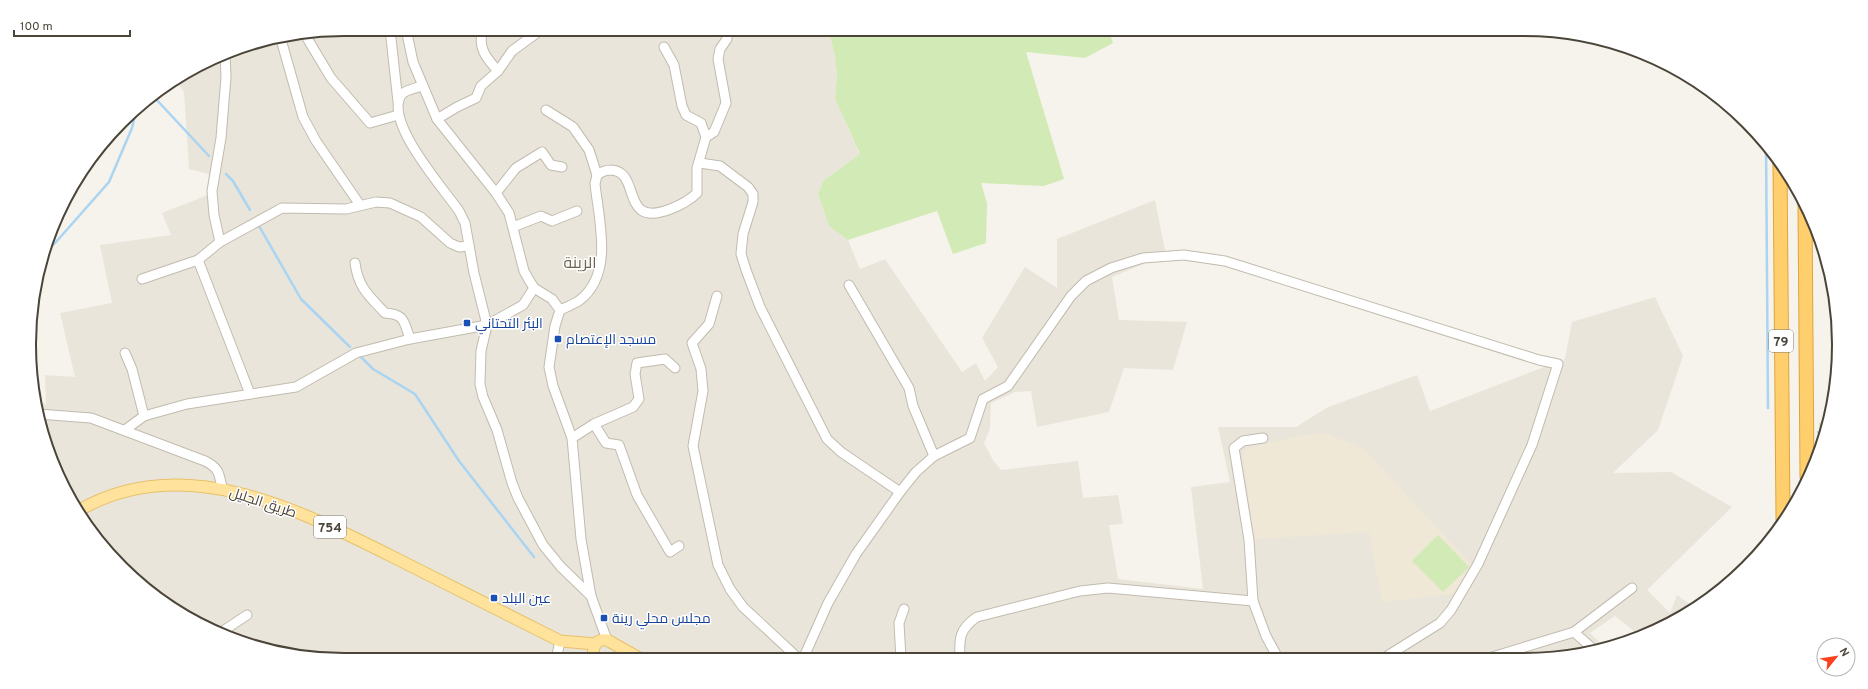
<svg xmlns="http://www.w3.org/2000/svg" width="1868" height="689" font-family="Overpass,Cairo,sans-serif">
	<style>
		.residential { fill: #eae5da }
		.education { fill: #efe8d6 }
		.grass { fill: #d2eab5 }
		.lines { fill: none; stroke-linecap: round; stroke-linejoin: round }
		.stream { stroke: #a9d4f2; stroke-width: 2.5 }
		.minor-casing { stroke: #c2bbae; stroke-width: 11 }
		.major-casing { stroke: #e6c16a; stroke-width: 13 }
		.highway-casing { stroke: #e0a43c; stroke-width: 15 }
		.minor { stroke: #fff; stroke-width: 9 }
		.major { stroke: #ffe39c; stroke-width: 11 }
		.highway { stroke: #ffcf6e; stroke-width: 13 }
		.transit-dot { fill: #1a4fb4; stroke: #fff; stroke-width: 1.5 }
		.labels { text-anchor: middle; stroke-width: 3; stroke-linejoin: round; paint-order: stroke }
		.shield { fill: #fff; stroke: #817c74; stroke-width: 1 }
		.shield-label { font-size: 13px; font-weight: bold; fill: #4b4439 }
		.transit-label { font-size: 14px; fill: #164399; stroke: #fff; text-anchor: start }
		.street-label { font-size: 14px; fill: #4b4439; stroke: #fff }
		.quarter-label { font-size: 16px; fill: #6e6250; stroke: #fff }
		.rim { fill: none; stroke: #4b4439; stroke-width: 2 }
	</style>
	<rect width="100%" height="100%" fill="#f6f3ec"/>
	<path class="residential" d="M345 29H828L835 56 837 75 835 99 860 155 823 181 818 194 829 226 848 240 860 269 885 259 962 372 976 363 985 381 998 367 982 338 1025 267 1057 288V239L1155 200 1166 255 1112 277 1119 320 1187 322 1173 370 1124 368 1109 412 1037 427 1031 391 1015 392 991 403 990 429 984 443 993 460 1001 470 1078 461 1083 498 1118 495 1123 524 1109 525 1118 579 1203 589 1191 487 1230 482 1218 427H1296L1328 407 1417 375 1430 411 1565 359 1572 322 1655 297 1683 356 1658 430 1613 473 1671 472 1732 507 1647 590 1670 613 1677 595 1694 607 1663 628 1639 635 1615 616 1590 633 1603 646 1565 657 345 660 263 649 169 607 122 568 82 520 40 426 36 401 46 404 45 375 75 377 60 313 112 303 100 245 171 235 162 213 208 195 209 174 189 169 184 92 177 82 224 53 283 35Z"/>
	<path class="education" d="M1324 433 1363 448 1472 565 1453 594 1382 602 1369 532 1254 539 1243 450 1297 436Z"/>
	<g class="grass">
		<path d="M828 29H1108L1113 43 1085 58 1026 52 1064 179 1044 186 981 183 987 203 986 243 953 254 937 211 848 240 829 226 818 194 823 181 860 154 835 99 837 75 835 56Z"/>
		<path d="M1819 422 1828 427 1819 449Z"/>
		<path d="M1438 535 1469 567 1443 592 1412 561Z"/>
	</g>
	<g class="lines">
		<g class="stream">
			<path d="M1378 32 1382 29"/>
			<path d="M154 97 209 156"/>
			<path d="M1766 144 1768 408"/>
			<path d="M226 174 233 181 250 210"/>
			<path d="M259 226 301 299 350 347"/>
			<path d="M49 248 56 242 109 182 132 128 137 107"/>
			<path d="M360 356 373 369 415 394 459 461 534 557"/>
			<path d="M1818 432 1824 435"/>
			<path d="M587 657 588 659"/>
		</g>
		<g class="minor-casing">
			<g id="minor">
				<path d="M390 29 398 102"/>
				<path d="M406 29 413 62 437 119 496 193 509 213 524 271 529 280 534 288 552 299 560 310C567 307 574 304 580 300 614 273 599 221 595 184L597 175C601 172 605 170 611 170 633 171 628 200 641 210 655 220 687 203 697 193V168L706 137 701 123 686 115 682 106 674 65 664 47"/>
				<path d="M483 29C477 47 486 58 498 71"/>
				<path d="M304 33 331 78 370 123 398 115"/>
				<path d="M280 36 303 117 316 141 360 205"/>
				<path d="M422 86C416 88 406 90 402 94 382 120 444 189 459 211L465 223 474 273 487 325 481 351 480 384 483 397 497 430 512 483 518 498 543 545 561 567 591 596 607 640"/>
				<path d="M546 110 573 127 589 150 597 175"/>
				<path d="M437 119 457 107 476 98 481 86 498 71 512 51 542 29"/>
				<path d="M706 137 714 132 726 103 718 59 720 49 727 39 726 29"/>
				<path d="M700 163 720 166 748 187 753 194V202L743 234 741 254 746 270 760 307 827 439 841 452 900 492 856 554 828 603 803 659"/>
				<path d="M496 193 516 168 542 152 551 165 562 167"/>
				<path d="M513 227 541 216 552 221 577 211"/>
				<path d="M220 242 214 215 212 191 221 138 226 77 225 53"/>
				<path d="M198 260 250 394"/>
				<path d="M355 263C358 287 369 296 385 313 405 314 404 322 410 339"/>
				<path d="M142 279 198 260 220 242 282 208 346 209 376 202 390 203 421 217 450 243 459 247 469 246"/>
				<path d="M849 285 909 388 913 406 934 456 916 472 900 492"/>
				<path d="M717 296 709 324 692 343 701 369 703 391 693 446 718 565 730 589 743 607 799 659"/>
				<path d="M560 310 555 326 549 367 553 386 572 438 581 539 591 596"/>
				<path d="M125 353 132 369 144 416"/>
				<path d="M38 414 91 418 205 461C219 468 219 473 222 488"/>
				<path d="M594 424 606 443 619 445 637 495 670 552 679 546"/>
				<path d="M125 430 144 416 187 404 296 387 356 353 410 339 487 325 523 305 534 288"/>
				<path d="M572 438 594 424 633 407 639 399 635 374 637 363 665 359 675 368"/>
				<path d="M1263 438 1243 441 1234 448 1249 540 1253 601 1266 636 1278 658"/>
				<path d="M934 456 970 438 983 399 1008 386 1071 296 1086 281 1111 268 1143 258 1184 255 1225 261 1539 360 1558 364 1532 445 1478 564 1451 610 1440 623 1384 658"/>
				<path d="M171 605 175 610"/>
				<path d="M223 631 247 615"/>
				<path d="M1574 632 1593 649"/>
				<path d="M1492 657 1574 632 1632 588"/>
				<path d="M901 659 899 623 904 609"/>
				<path d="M960 659C959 639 959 629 977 617L1080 591 1108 588 1253 601"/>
				<path d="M556 660 560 641"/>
			</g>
		</g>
		<g class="major-casing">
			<g id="major">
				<path d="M78 511C187 447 309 515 409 565 459 590 509 615 560 641L596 644"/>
				<path d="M597 659C589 651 595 638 607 640L641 659"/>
			</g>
		</g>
		<g class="highway-casing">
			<g id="highway">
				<path d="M1780 163 1783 519"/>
				<path d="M1805 205 1807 477"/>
			</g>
		</g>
		<use href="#minor" class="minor"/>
		<use href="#major" class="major"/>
		<use href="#highway" class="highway"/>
	</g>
	<g class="transit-dot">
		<rect x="463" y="319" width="8" height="8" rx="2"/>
		<rect x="554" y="335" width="8" height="8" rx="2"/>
		<rect x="490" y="594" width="8" height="8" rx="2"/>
		<rect x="600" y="614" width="8" height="8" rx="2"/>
	</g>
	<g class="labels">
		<g class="shield">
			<rect x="1769" y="330" width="24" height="22" rx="3"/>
			<rect x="314" y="516" width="32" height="22" rx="3"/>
		</g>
		<g class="shield-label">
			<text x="1781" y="346">79</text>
			<text x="330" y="532">754</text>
		</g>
		<g class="transit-label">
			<text x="475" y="328">البئر التحتاني</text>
			<text x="566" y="344">مسجد الإعتصام</text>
			<text x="502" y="603">عين البلد</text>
			<text x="612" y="623">مجلس محلي رينة</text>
		</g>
		<g class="street-label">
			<text transform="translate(263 502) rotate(18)" y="5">طريق الجليل</text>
		</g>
		<g class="quarter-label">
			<text x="580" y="268">الرينة</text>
		</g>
	</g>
	<path d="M0 0H1868V689H0ZM344 36H1524A308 308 0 0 1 1832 344V345A308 308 0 0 1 1524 653H344A308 308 0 0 1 36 345V344A308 308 0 0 1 344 36Z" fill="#fff" fill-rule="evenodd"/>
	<path class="rim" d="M344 36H1524A308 308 0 0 1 1832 344V345A308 308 0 0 1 1524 653H344A308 308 0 0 1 36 345V344A308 308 0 0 1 344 36Z"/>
	<g transform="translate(1836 657) rotate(60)"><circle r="19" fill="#ffffff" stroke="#b7b4b0"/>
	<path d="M0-3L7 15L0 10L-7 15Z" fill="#fc3f1d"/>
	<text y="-6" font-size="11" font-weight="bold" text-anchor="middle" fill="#4b4439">N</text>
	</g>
	<path d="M14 30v6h116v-6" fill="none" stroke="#4b4439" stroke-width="2"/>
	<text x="20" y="30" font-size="12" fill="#4b4439" stroke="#ffffff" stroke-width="3" paint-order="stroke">100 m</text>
</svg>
